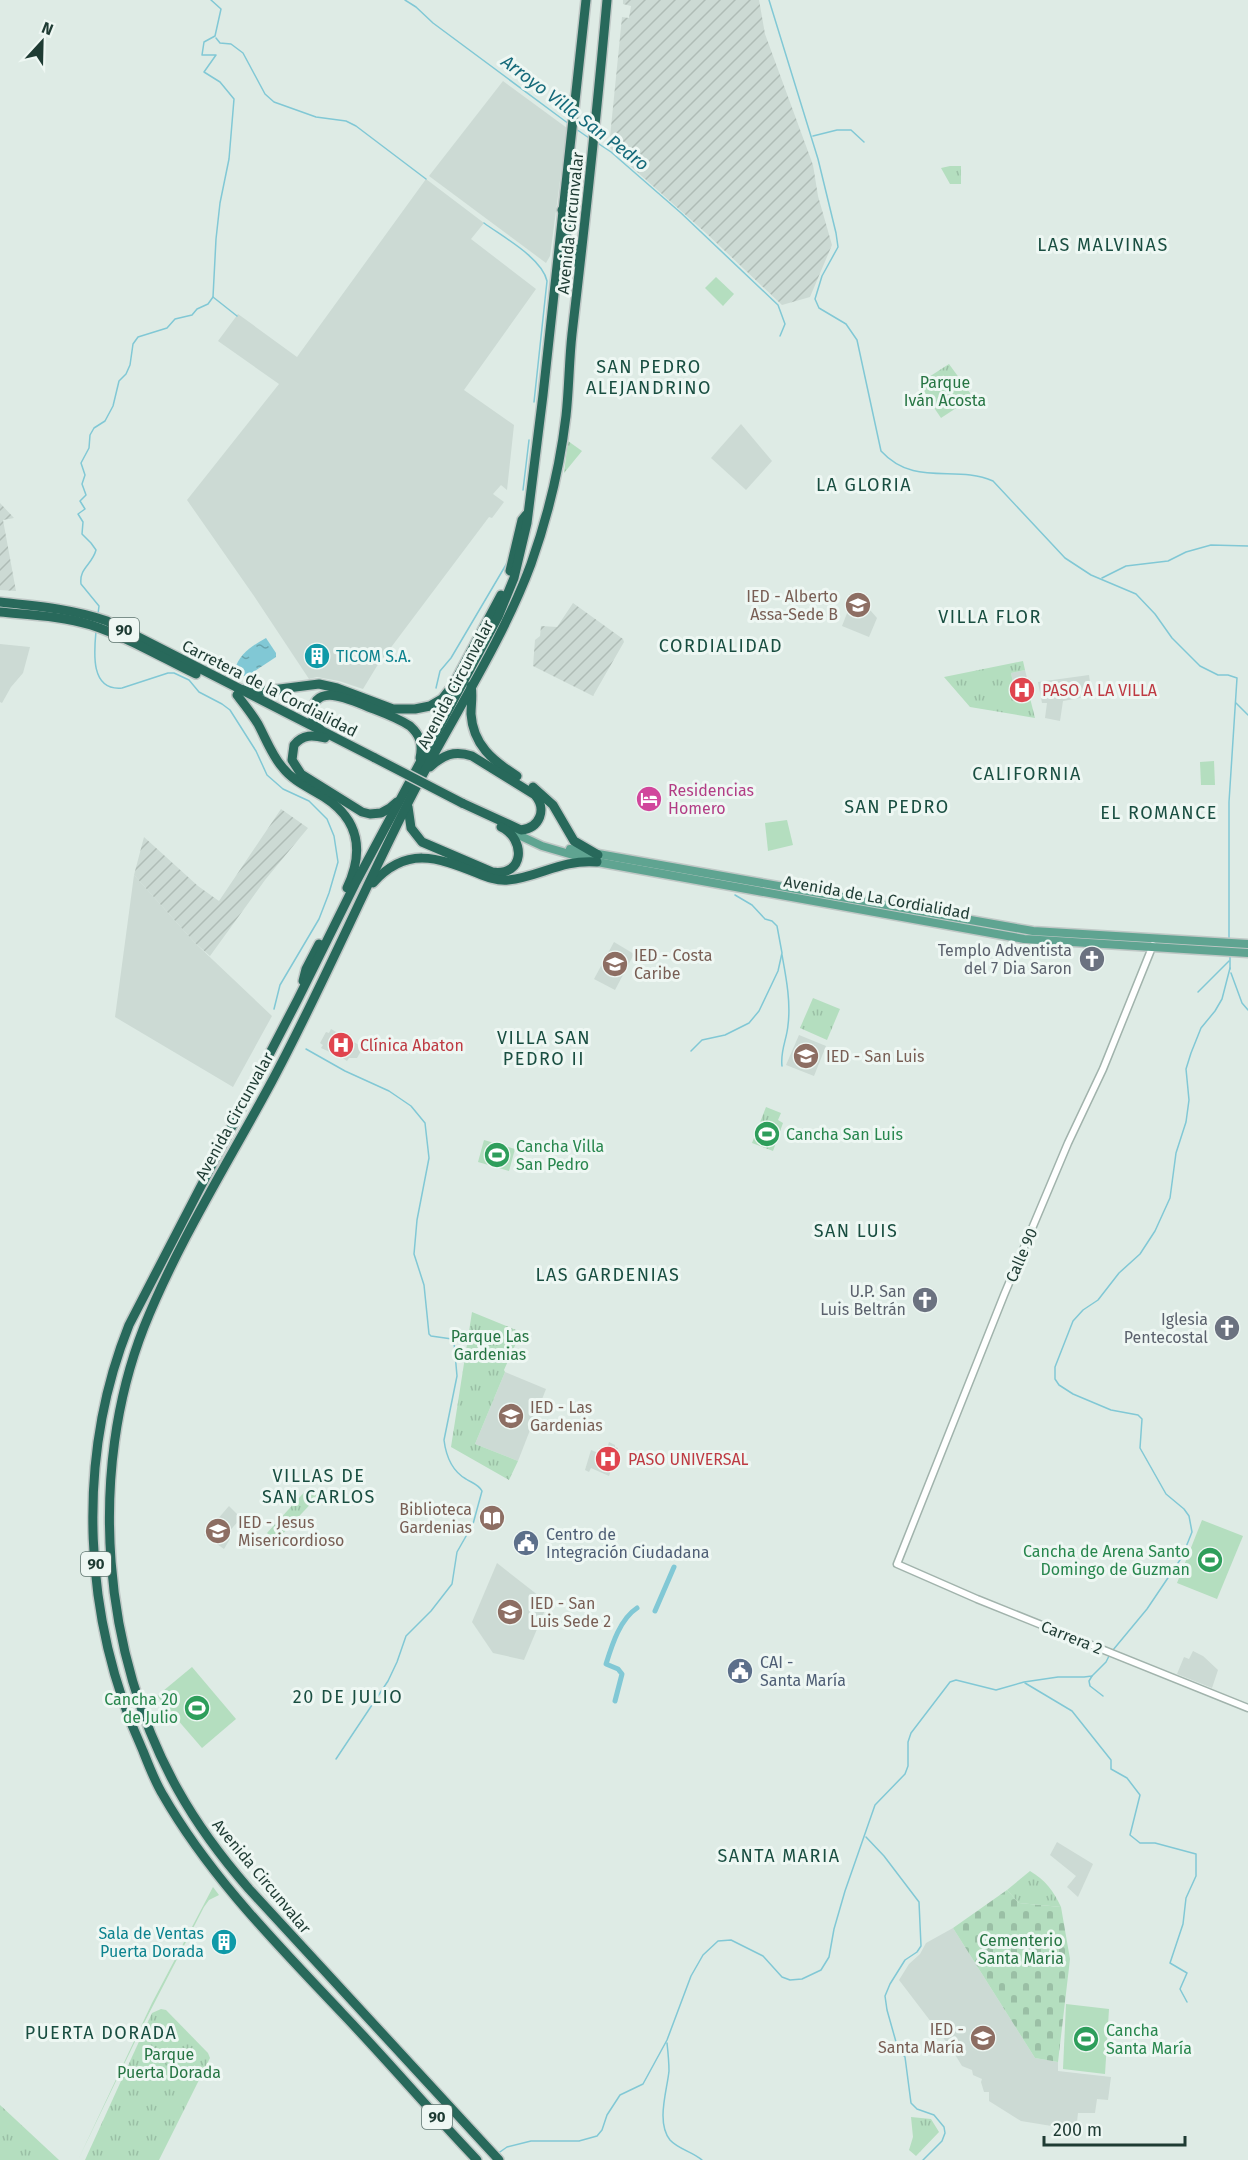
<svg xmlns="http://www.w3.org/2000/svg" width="1248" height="2160" font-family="'Fira Sans',sans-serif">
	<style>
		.built { fill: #ccdad4 }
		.industrial { fill: url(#industrial-furrows) }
		.grass { fill: #b4debf }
		.cemetery { fill: url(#cemetery-stones) }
		.park { fill: url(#park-tufts) }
		.water { fill: url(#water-ripples) }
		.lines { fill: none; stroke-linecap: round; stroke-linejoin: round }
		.stream { stroke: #81c8d5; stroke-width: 1.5 }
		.canal { stroke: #81c8d5; stroke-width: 5 }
		.minor-casing { stroke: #a1b3ac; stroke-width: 9 }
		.major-casing { stroke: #c0c8c6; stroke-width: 11 }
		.highway-casing { stroke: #c0c8c6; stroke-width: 12 }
		.minor { stroke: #fff; stroke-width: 6 }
		.major { stroke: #5fa491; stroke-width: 8 }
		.highway { stroke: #28695b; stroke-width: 9 }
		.highway-bridge-casing { stroke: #c0c8c6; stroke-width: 12; stroke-linecap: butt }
		.highway-bridge { stroke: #28695b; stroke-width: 9 }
		.labels { text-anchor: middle; stroke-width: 6; stroke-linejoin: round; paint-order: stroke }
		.shield { fill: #eef7f3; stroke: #5c736d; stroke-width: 1.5 }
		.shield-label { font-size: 15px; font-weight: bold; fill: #1e3b33 }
		.street-label { font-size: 16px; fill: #1e3b33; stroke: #eef7f3 }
		.park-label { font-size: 16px; fill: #267543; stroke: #eef7f3 }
		.education-label { font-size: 16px; fill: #785e54; stroke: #eef7f3; text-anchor: start }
		.culture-label { font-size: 16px; fill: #0d838f; stroke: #eef7f3; text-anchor: start }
		.health-label { font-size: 16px; fill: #be3a42; stroke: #eef7f3; text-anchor: start }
		.hotel-label { font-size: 16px; fill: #b23c85; stroke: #eef7f3; text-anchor: start }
		.worship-label { font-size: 16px; fill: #5b616d; stroke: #eef7f3; text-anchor: end }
		.leisure-label { font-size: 16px; fill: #27864d; stroke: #eef7f3; text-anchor: start }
		.service-label { font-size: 16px; fill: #4e5e75; stroke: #eef7f3; text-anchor: start }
		.water-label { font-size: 18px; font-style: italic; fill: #156a7a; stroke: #eef7f3 }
		.neighbourhood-label { font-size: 18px; letter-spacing: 1.5px; fill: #194e41; stroke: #eef7f3 }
	</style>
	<defs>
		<pattern id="industrial-furrows" width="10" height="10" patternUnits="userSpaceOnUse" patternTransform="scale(1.5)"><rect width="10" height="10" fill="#ccdad4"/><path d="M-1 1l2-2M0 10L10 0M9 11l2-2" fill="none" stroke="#afbcb6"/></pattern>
		<pattern id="cemetery-stones" width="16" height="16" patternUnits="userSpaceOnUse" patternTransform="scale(1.5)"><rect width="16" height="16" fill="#b4debf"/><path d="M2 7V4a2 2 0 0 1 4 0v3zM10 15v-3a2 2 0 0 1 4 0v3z" fill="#9abfa5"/></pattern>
		<pattern id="park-tufts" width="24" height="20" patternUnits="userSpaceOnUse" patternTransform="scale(1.5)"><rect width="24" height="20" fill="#b4debf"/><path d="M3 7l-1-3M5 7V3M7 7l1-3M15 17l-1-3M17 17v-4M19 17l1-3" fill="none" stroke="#9abfa5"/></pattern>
		<pattern id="water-ripples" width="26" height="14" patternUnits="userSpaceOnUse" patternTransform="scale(1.5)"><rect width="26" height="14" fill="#81c8d5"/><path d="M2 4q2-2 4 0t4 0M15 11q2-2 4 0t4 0" fill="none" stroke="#69a4ad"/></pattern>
	</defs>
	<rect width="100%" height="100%" fill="#deebe5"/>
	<g class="built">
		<path d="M503 81 567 128 550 256 546 263 429 176Z"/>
		<path d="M426 179 484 223 471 239 536 289 464 390 514 425 507 490 501 485 493 494 504 502 492 518 489 517 377 666 363 689 339 681 317 677 309 679 254 596 187 500 279 384 218 341 238 314 297 357Z"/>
		<path d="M741 424 772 461 746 490 711 458Z"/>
		<path d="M855 593 877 618 869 637 842 626Z"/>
		<path d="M0 644 30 647 23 673 11 687 2 703 0 702Z"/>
		<path d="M1025 670 1027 678H1029L1030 683H1027L1030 698 1021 700 1016 698 1011 673Z"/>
		<path d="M1089 675 1092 696 1063 701 1060 721 1045 718 1047 703H1042L1038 682Z"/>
		<path d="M134 875 195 943 272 1016 233 1087 115 1017Z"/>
		<path d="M614 942 634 954 615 990 594 979Z"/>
		<path d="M331 1029 359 1045 361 1051 357 1058H349L347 1061 341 1057V1054L339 1056 321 1048 323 1045 320 1043 326 1032 329 1033Z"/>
		<path d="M799 1035 826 1046 814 1076 786 1065Z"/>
		<path d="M505 1372 546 1389 518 1461 475 1444Z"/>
		<path d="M609 1442 615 1445V1447L618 1448 614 1458 618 1460 616 1465 613 1464 609 1476 591 1468 589 1472 585 1470 591 1450 601 1454 599 1460 604 1448 607 1449Z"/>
		<path d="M229 1506 241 1518 226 1535 230 1539 224 1549 204 1535Z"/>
		<path d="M497 1563 548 1603 524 1660 493 1653 472 1622Z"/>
		<path d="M1193 1651 1203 1656 1218 1670 1212 1688 1177 1674 1184 1657 1189 1659Z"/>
		<path d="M1057 1842 1093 1864 1078 1897 1067 1887 1076 1876 1050 1855Z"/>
		<path d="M953 1928 1035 2058 1058 2062V2071L1111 2077 1108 2100 1097 2099 1095 2113H1078L1076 2130 1021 2121 989 2101V2092H984L981 2082 982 2079 973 2075 972 2070 962 2066 951 2048 899 1980 909 1964 920 1954 926 1943Z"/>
	</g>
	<g class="industrial">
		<path d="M623 0H759L765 34 813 165 818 196 832 245 810 297 782 305 707 234 609 147 622 17 629 18 631 6 623 4Z"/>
		<path d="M0 503 14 518 3 520 16 591 0 590Z"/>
		<path d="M573 603 623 639 624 642 593 696 533 666 535 640 540 636 541 626 557 627Z"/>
		<path d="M281 809 308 828 265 880 210 956 195 943 134 875 144 837 198 886 219 901Z"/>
	</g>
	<g class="grass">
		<path d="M716 277 734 294 723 306 705 288Z"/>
		<path d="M1214 761 1215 785H1201L1200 762Z"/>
		<path d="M787 820 793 845 768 851 765 823Z"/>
		<path d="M484 1140 515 1149 509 1171 478 1162Z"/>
		<path d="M1202 1520 1243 1536 1217 1599 1177 1583Z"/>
		<path d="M192 1667 236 1719 202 1748 157 1696Z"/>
		<path d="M213 1887 219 1895 209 1900 204 1907 144 2023 78 2160 152 2003Z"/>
		<path d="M1066 2004 1109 2009 1105 2074 1063 2069Z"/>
	</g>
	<path class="cemetery" d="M1007 1890 1019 1903 1061 1907 1070 1959 1058 2062 1035 2058 953 1928Z"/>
	<g class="park">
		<path d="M950 166H961V184H950L941 168Z"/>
		<path d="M949 364 973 397 941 418 918 384Z"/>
		<path d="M568 441 582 451 564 473Z"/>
		<path d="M1023 661 1025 670 1011 673 1016 697H1021L1022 700 1030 698 1035 718 970 707 944 677Z"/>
		<path d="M813 998 840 1009 827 1040 800 1028Z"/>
		<path d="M766 1107 781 1113 778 1120 783 1123 773 1151 752 1143Z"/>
		<path d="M472 1312 521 1332 504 1370 505 1372 475 1444 518 1461 509 1480 451 1447Z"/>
		<path d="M309 1487 318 1496 276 1541 267 1533Z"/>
		<path d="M1030 1871C1045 1880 1053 1890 1061 1907L1019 1903 1007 1890Z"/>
		<path d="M161 2009 166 2010 208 2053 210 2058 159 2160H85L152 2013Z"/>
		<path d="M0 2105 59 2160H0Z"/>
		<path d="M911 2117 931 2119 939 2132 916 2156 909 2150 913 2137Z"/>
	</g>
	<path class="water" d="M266 638 276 653V657L247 676H242L235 669C239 654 253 645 266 638Z"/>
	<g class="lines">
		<g class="stream">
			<path d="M211 0 221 9 215 36 204 42 202 55H216L204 72 220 82 234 99 229 159 220 203 216 239 213 297 237 316"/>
			<path d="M405 0 416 7 433 23 569 124"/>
			<path d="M769 0 818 159 836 233 838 247 822 276 815 299 819 308 846 324 857 340 881 451C915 488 956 464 993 481L1065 558 1091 575 1136 594 1155 614 1172 638 1200 666 1218 675H1228L1237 678 1229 802V939"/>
			<path d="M216 38 220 43 231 44 243 53 265 94 274 102 316 117 346 121 356 126 426 179"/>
			<path d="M576 129 589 138"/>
			<path d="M813 136 837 130H851L864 142"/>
			<path d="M596 142 611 152 681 213 778 305 785 324 780 336"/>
			<path d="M484 223C503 237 542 258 547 281L534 402"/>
			<path d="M523 490 529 440"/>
			<path d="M1102 578 1126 566 1168 561 1186 552 1211 545 1248 546"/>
			<path d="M98 614 99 606 81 584C79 568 92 565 96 550L91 543 82 534 83 522 78 514 85 509 80 501 86 495 82 484 85 475 81 463 89 448 90 435 94 428 105 421 113 406 119 381 126 374 130 365 133 344 138 337 167 328 175 319 192 315 197 309 208 304 213 297"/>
			<path d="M96 631C94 652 90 691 122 688L168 673H174L189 680 199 692 222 704 230 710 256 751 267 775 283 789 309 801 327 819 334 836 338 862 329 893 319 919 280 985 274 1009"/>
			<path d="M436 688 440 671 451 658 507 563"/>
			<path d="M1236 703 1248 715"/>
			<path d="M1230 956V969"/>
			<path d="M1231 973 1242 1003 1248 1010"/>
			<path d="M1198 992 1229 961"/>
			<path d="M306 1049 345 1071 389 1091 411 1106 425 1123 429 1158 417 1220 414 1254 424 1285 429 1334 431 1336 452 1339 454 1342 457 1376 444 1440C446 1456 452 1471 466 1479 472 1483 478 1484 482 1491L473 1524 457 1552 452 1584 431 1611 406 1636 397 1662 388 1681 336 1759"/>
			<path d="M691 1051 702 1040 725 1035 749 1023 759 1011 778 971 782 953 777 926 772 921 765 919 752 905 735 895"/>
			<path d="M782 1066C780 1051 787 1039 788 1025 791 1002 786 977 782 955"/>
			<path d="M1113 1650 1147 1609 1182 1557 1192 1532 1189 1516 1184 1509 1166 1494 1140 1448 1142 1419 1138 1415 1111 1410 1073 1394 1059 1385 1055 1379V1367L1073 1321 1083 1310 1098 1300 1119 1273 1140 1254 1155 1231 1170 1198 1176 1153 1186 1122 1189 1100 1186 1069 1191 1053 1201 1028 1215 1011 1222 999 1230 968"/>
			<path d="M1092 1676 1089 1681 1090 1686 1103 1696"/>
			<path d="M1025 1683 1072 1711 1111 1760V1769L1127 1778 1140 1795 1130 1835 1140 1843H1155L1196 1854V1876L1186 1898 1183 1924 1170 1963 1187 1973 1180 1989 1187 2002"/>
			<path d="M866 1837 884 1856 919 1902 921 1946 917 1952 905 1960 890 1984 885 1996 887 2010 898 2049 905 2057 911 2103 917 2109 934 2115 944 2127 945 2133 942 2141 923 2160"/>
			<path d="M667 2043C668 2052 669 2062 669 2071 667 2091 656 2122 670 2140 678 2149 693 2152 702 2160"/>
			<path d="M497 2154 507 2147 531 2141H579L597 2136 602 2130 607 2115 620 2095 643 2084 667 2040 691 1976 703 1955 718 1941 731 1940 763 1956 782 1977 790 1980 802 1979 821 1970 829 1957 834 1929 845 1891 875 1805 905 1774 908 1766V1742L911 1733 950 1682 956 1680 996 1690 1024 1682 1058 1677H1084L1092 1676 1106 1662 1110 1654"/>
		</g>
		<g class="canal">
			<path d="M655 1611 674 1567"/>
			<path d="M615 1701 622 1674 618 1669 606 1664C612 1645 620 1619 637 1608"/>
		</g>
		<g class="minor-casing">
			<path id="minor" d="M1153 945 1103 1069 1068 1143 1004 1295 897 1564 977 1599 1248 1708"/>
		</g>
		<g class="major-casing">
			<g id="major">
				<path d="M508 830 542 846 597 862 1024 939 1248 953"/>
				<path d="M570 849 1033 931 1248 944"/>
			</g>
		</g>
		<g class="highway-casing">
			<g id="highway">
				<path d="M562 210 569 215 564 258 566 263 571 264 574 262 576 249"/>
				<path d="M510 571 522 520 526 515"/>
				<path d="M0 602C37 606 72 609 107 621L375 758"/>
				<path d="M0 612C30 615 62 616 91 625 127 637 161 657 196 674"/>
				<path d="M471 686C473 695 471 704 471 714 473 745 493 761 517 776"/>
				<path d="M238 689 256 692 319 684 337 688 393 709H415L430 706 442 699 453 685 501 595"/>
				<path d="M237 695C244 704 252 714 258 724 266 739 272 756 283 768 293 781 310 788 324 797 360 820 364 852 347 888"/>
				<path d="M320 729 313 719C309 678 353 701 371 708 384 713 398 718 410 726 420 735 423 744 420 758"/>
				<path d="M325 738C313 735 303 734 294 745L292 760 301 774 362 812 370 814 381 813 390 808 397 802"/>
				<path d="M430 767C443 755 454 750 472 756L535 795C547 809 540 828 521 830L462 803"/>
				<path d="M533 787 553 805 574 841 598 855"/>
				<path d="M408 807 411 828 422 842 492 872C525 877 526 839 501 827"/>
				<path d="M373 883C406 846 437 857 477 873 487 877 497 881 508 880 540 877 561 859 597 862"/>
				<path d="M303 981 306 969 319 944"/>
				<path d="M477 2160C431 2112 388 2061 342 2013 278 1945 210 1877 163 1795 155 1782 149 1766 143 1751 83 1619 75 1460 129 1325L298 999 355 884 498 617 514 578 527 523 543 395 586 0"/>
				<path d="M499 2160 249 1889C222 1858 198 1826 178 1790 102 1655 87 1472 144 1327 178 1242 228 1163 271 1083 321 990 362 893 410 799 449 722 501 645 531 564 548 516 560 466 566 416 569 389 569 361 572 334 585 223 597 112 607 0"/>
			</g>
		</g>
		<use href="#minor" class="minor"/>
		<use href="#major" class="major"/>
		<use href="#highway" class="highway"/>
		<g class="highway-bridge-casing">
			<path id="highway-bridge" d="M375 758 462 803"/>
		</g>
		<use href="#highway-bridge" class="highway-bridge"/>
	</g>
	<defs>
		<g id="school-disc" transform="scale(1.35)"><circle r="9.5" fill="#8d6e63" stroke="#eef7f3"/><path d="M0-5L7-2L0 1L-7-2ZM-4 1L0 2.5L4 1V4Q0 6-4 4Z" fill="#fff"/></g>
		<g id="building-disc" transform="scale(1.35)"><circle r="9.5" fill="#0f9aa8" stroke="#eef7f3"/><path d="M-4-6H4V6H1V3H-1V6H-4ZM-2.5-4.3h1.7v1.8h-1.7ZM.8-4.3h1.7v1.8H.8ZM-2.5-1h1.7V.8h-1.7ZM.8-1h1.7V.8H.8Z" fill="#fff"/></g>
		<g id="hospital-disc" transform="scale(1.35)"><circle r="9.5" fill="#e0444e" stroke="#eef7f3"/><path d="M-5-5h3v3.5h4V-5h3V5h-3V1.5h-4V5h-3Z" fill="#fff"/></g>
		<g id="hotel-disc" transform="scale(1.35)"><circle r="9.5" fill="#d1479c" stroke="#eef7f3"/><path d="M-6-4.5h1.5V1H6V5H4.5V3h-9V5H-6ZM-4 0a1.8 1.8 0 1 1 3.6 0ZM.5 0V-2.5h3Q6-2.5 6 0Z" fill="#fff"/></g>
		<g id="church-disc" transform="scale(1.35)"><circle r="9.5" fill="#6b7280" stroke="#eef7f3"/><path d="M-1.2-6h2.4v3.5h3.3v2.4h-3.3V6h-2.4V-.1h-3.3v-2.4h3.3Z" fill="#fff"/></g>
		<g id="stadium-disc" transform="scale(1.35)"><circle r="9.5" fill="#2e9e5b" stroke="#eef7f3"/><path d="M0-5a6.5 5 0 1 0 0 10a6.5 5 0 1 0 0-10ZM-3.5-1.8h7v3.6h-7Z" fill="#fff"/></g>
		<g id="library-disc" transform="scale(1.35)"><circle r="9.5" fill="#8d6e63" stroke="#eef7f3"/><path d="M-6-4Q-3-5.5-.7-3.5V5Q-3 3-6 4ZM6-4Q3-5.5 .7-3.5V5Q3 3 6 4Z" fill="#fff"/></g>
		<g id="civic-disc" transform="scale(1.35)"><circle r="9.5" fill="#5c6f8a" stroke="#eef7f3"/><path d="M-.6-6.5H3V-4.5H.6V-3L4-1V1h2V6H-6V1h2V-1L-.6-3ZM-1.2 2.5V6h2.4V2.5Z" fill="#fff"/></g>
	</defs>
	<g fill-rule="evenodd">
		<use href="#school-disc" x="858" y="605"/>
		<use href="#building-disc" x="317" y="656"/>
		<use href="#hospital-disc" x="1022" y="690"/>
		<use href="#hotel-disc" x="649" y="799"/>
		<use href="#church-disc" x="1092" y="959"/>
		<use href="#school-disc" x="615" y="964"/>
		<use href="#hospital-disc" x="341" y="1045"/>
		<use href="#school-disc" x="806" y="1056"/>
		<use href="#stadium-disc" x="767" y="1134"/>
		<use href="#stadium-disc" x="497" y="1155"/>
		<use href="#church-disc" x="925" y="1300"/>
		<use href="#church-disc" x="1227" y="1328"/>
		<use href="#school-disc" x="511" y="1416"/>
		<use href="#hospital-disc" x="608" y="1459"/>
		<use href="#library-disc" x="492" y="1518"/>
		<use href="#school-disc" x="218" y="1531"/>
		<use href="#civic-disc" x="526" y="1543"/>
		<use href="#stadium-disc" x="1210" y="1560"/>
		<use href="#school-disc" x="510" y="1612"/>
		<use href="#civic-disc" x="740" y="1671"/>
		<use href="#stadium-disc" x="197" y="1708"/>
		<use href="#building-disc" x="224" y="1942"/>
		<use href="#school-disc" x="983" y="2038"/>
		<use href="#stadium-disc" x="1086" y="2039"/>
	</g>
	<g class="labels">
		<g class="shield">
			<rect x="109" y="618" width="30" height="24" rx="4.5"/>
			<rect x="81" y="1552" width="30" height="24" rx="4.5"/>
			<rect x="422" y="2105" width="30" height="24" rx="4.5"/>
		</g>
		<g class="shield-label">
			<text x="124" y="635">90</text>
			<text x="96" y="1569">90</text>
			<text x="437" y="2122">90</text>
		</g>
		<g class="street-label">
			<text transform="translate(570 223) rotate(-84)" y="6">Avenida Circunvalar</text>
			<text transform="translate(455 684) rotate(-62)" y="6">Avenida Circunvalar</text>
			<text transform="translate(270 688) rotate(27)" y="6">Carretera de la Cordialidad</text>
			<text transform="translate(877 897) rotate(10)" y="6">Avenida de La Cordialidad</text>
			<text transform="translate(234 1116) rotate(-61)" y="6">Avenida Circunvalar</text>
			<text transform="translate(1021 1255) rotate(-67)" y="6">Calle 90</text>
			<text transform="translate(1072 1637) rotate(22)" y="6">Carrera 2</text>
			<text transform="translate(262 1876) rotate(50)" y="6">Avenida Circunvalar</text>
		</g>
		<g class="park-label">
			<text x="945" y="388">Parque<tspan x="945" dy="18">Iván Acosta</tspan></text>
			<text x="490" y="1342">Parque Las<tspan x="490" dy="18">Gardenias</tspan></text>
			<text x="1021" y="1946">Cementerio<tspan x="1021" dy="18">Santa Maria</tspan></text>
			<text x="169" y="2060">Parque<tspan x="169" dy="18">Puerta Dorada</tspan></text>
		</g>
		<g class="education-label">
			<text x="838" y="602" text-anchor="end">IED - Alberto<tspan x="838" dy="18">Assa-Sede B</tspan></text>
			<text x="634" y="961">IED - Costa<tspan x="634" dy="18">Caribe</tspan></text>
			<text x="826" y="1062">IED - San Luis</text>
			<text x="530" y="1413">IED - Las<tspan x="530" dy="18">Gardenias</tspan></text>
			<text x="472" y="1515" text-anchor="end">Biblioteca<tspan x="472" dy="18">Gardenias</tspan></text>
			<text x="238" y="1528">IED - Jesus<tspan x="238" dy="18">Misericordioso</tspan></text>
			<text x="530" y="1609">IED - San<tspan x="530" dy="18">Luis Sede 2</tspan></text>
			<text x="964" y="2035" text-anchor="end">IED -<tspan x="964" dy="18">Santa María</tspan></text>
		</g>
		<g class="culture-label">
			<text x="336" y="662">TICOM S.A.</text>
			<text x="204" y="1939" text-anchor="end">Sala de Ventas<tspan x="204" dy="18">Puerta Dorada</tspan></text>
		</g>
		<g class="health-label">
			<text x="1042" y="696">PASO A LA VILLA</text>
			<text x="360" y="1051">Clínica Abaton</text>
			<text x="628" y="1465">PASO UNIVERSAL</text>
		</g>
		<g class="hotel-label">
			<text x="668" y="796">Residencias<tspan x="668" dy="18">Homero</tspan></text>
		</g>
		<g class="worship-label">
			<text x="1072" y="956">Templo Adventista<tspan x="1072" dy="18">del 7 Dia Saron</tspan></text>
			<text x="906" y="1297">U.P. San<tspan x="906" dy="18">Luis Beltrán</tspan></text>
			<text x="1208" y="1325">Iglesia<tspan x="1208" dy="18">Pentecostal</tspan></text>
		</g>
		<g class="leisure-label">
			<text x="786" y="1140">Cancha San Luis</text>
			<text x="516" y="1152">Cancha Villa<tspan x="516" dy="18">San Pedro</tspan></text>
			<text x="1190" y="1557" text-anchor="end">Cancha de Arena Santo<tspan x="1190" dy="18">Domingo de Guzman</tspan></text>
			<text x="178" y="1705" text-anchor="end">Cancha 20<tspan x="178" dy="18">de Julio</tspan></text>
			<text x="1106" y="2036">Cancha<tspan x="1106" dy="18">Santa María</tspan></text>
		</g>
		<g class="service-label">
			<text x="546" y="1540">Centro de<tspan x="546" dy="18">Integración Ciudadana</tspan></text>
			<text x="760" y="1668">CAI -<tspan x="760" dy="18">Santa María</tspan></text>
		</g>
		<g class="water-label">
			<text transform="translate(575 113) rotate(37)" y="6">Arroyo Villa San Pedro</text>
		</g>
		<g class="neighbourhood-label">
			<text x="1103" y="251">LAS MALVINAS</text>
			<text x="649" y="373">SAN PEDRO<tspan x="649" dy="21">ALEJANDRINO</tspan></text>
			<text x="864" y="491">LA GLORIA</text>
			<text x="990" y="623">VILLA FLOR</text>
			<text x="721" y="652">CORDIALIDAD</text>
			<text x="1027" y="780">CALIFORNIA</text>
			<text x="897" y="813">SAN PEDRO</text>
			<text x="1159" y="819">EL ROMANCE</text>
			<text x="544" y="1044">VILLA SAN<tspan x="544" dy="21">PEDRO II</tspan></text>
			<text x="856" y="1237">SAN LUIS</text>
			<text x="608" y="1281">LAS GARDENIAS</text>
			<text x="319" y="1482">VILLAS DE<tspan x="319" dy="21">SAN CARLOS</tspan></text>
			<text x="348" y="1703">20 DE JULIO</text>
			<text x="779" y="1862">SANTA MARIA</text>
			<text x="101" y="2039">PUERTA DORADA</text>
		</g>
	</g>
	<g transform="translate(42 42) rotate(22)" stroke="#eef7f3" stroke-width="4.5" paint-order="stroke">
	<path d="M0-4.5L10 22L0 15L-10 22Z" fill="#1e3b33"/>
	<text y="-9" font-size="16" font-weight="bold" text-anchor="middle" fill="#1e3b33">N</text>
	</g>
	<path d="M1044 2136v9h141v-9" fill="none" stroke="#1e3b33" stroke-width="3"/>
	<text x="1053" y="2136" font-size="18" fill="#1e3b33" stroke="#eef7f3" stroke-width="4.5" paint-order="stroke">200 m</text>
</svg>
